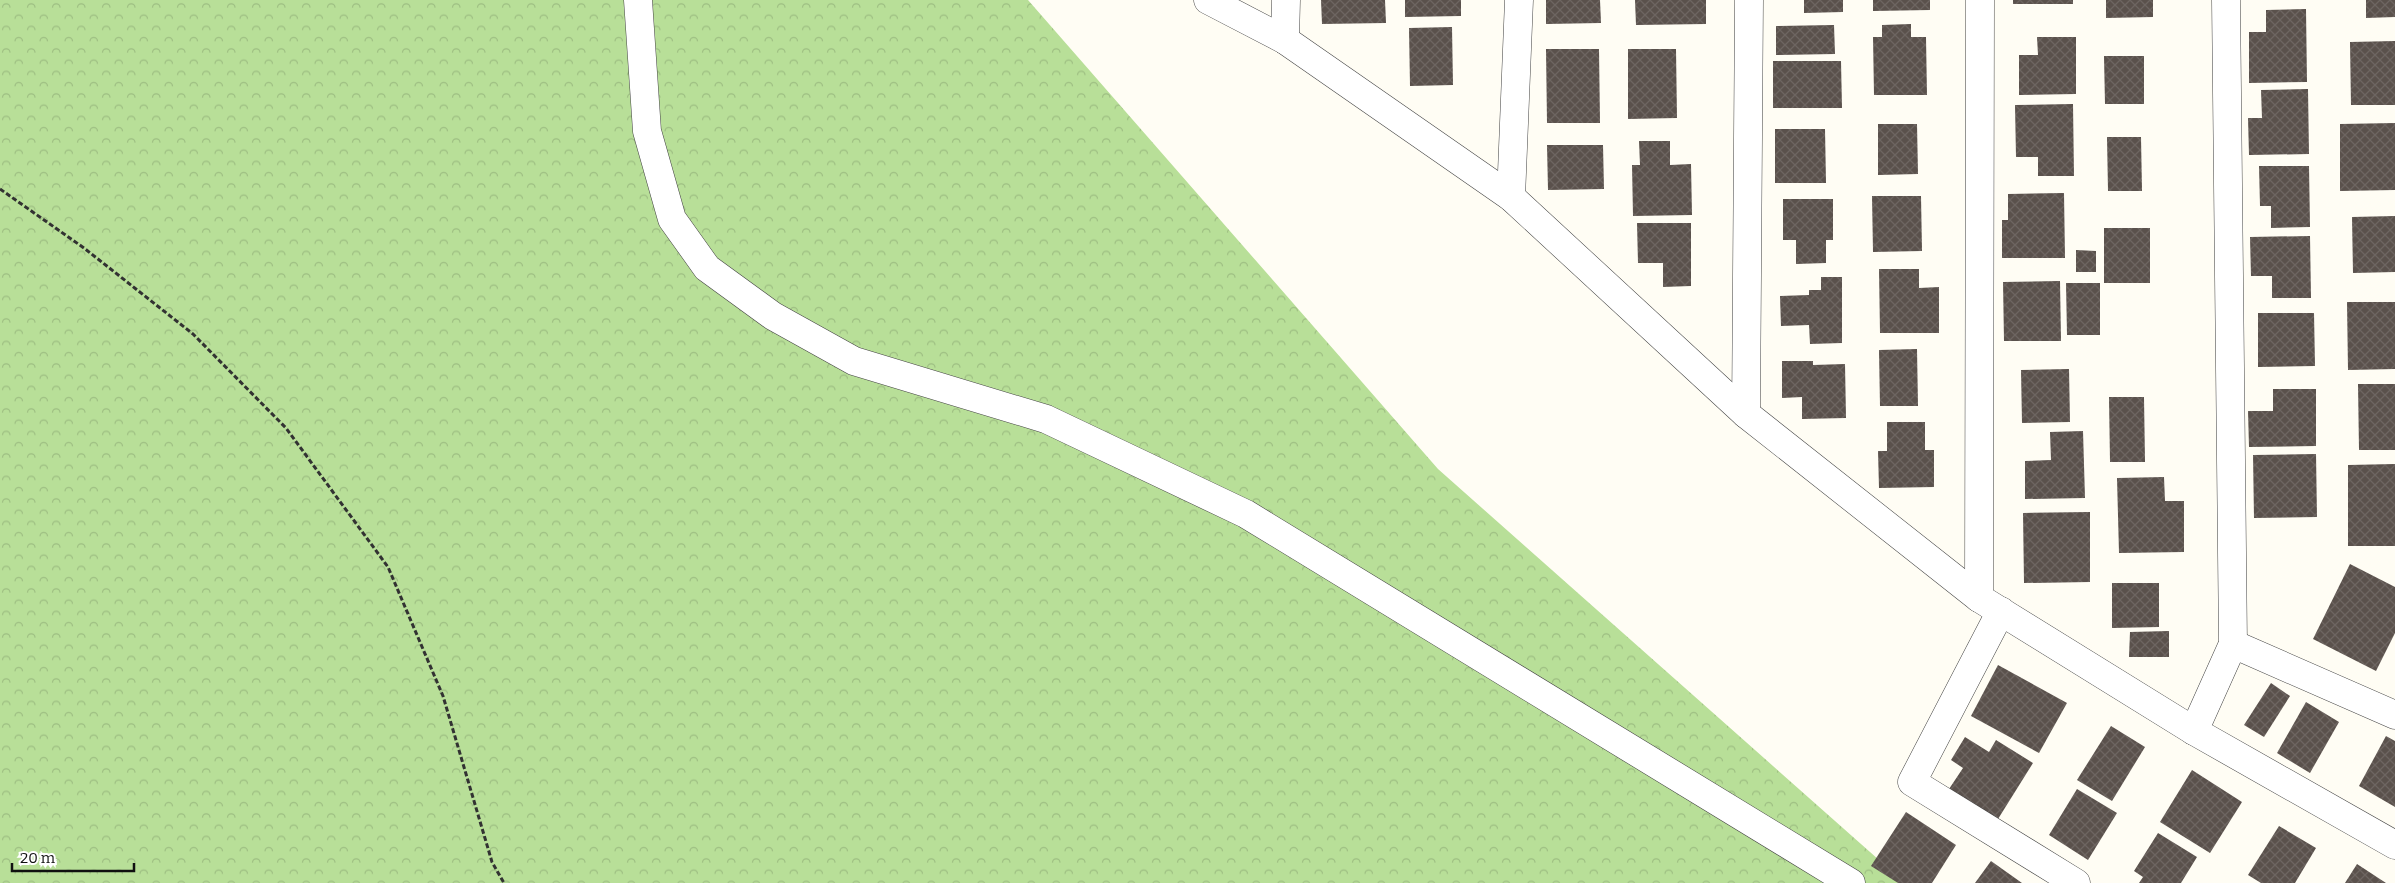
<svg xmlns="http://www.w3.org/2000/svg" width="2395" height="883" font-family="Bitter,serif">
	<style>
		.forest { fill: url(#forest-crowns) }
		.building { fill: url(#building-cross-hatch) }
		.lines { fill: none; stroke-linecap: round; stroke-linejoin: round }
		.minor-casing { stroke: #434343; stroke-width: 29 }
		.path { stroke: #323232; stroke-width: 3; stroke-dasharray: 5 2.5; stroke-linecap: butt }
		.minor { stroke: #fff; stroke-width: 28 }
	</style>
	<defs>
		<pattern id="forest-crowns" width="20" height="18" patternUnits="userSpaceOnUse" patternTransform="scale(1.25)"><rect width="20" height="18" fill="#b8df98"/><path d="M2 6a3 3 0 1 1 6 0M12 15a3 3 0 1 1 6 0" fill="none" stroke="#9dbe82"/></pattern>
		<pattern id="building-cross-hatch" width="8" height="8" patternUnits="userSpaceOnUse" patternTransform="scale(1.25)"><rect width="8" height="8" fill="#5a514c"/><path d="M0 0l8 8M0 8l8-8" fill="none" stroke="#6d6561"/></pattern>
	</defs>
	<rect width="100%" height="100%" fill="#fffdf4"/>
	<path class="forest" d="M0 0H1028L1438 469 1905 883H0Z"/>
	<g class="building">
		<path d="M1321 0H1385L1386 23 1322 24Z"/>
		<path d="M1405 0H1461V16L1405 17Z"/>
		<path d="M1546 0H1600L1601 23 1546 24Z"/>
		<path d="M1635 0H1706V24L1636 25Z"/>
		<path d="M1804 0H1843V12L1804 13Z"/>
		<path d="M1873 0H1930V10L1873 11Z"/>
		<rect x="2013" y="0" width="60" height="4"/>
		<path d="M2106 0H2153V17L2106 18Z"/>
		<path d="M2366 0H2395V17L2366 18Z"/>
		<path d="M2306 9 2307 82 2249 83V32H2266V10Z"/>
		<path d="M1911 24V37H1926L1927 95H1874L1873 37H1882V25Z"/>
		<path d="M1834 25 1835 54 1776 55V26Z"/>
		<path d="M1452 27 1453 85 1410 86 1409 28Z"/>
		<path d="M2037 37H2076V94L2019 95V55H2038Z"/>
		<path d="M2395 41V105H2351L2350 42Z"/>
		<path d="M1546 49H1599L1600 123H1547Z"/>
		<path d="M1628 49H1676L1677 118 1628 119Z"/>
		<path d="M2104 56H2144V104H2105Z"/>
		<path d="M1773 61H1841L1842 108H1773Z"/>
		<path d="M2308 89 2309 154 2249 155 2248 118H2262L2261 90Z"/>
		<path d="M2073 104 2074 176H2038V157H2016L2015 105Z"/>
		<path d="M2395 123V190L2340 191V124Z"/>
		<path d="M1878 124H1917L1918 174 1878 175Z"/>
		<path d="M1775 129H1825L1826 183H1775Z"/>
		<path d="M2107 137H2141L2142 191H2108Z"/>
		<path d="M1639 141H1670V165L1691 164 1692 215 1633 216 1632 165H1640Z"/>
		<path d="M1547 145H1603L1604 189 1548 190Z"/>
		<path d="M2259 166H2309L2310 227 2271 228V206H2260Z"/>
		<path d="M2064 193 2065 258H2002V220H2008V194Z"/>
		<path d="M1872 196H1921L1922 251 1873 252Z"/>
		<path d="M1783 199H1833V240H1826V263L1796 264V240H1783Z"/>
		<path d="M2395 216V272L2353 273 2352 217Z"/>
		<path d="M1637 223H1691V286L1663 287V263H1638Z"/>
		<rect x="2104" y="228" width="46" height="55"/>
		<path d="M2310 236 2311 298H2272V276H2251L2250 237Z"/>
		<path d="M2076 250 2096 251V272H2076Z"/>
		<path d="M1879 269H1919V288L1939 287V333H1880Z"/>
		<path d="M1821 277H1842V343L1810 344 1809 325 1781 326 1780 296 1809 295V290H1821Z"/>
		<path d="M2060 281 2061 341H2004L2003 282Z"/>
		<path d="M2066 283H2100V335H2067Z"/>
		<path d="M2347 302H2395V369L2348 370Z"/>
		<path d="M2258 313H2314L2315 366 2258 367Z"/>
		<path d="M1917 349 1918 406H1880L1879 350Z"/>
		<path d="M1782 361H1813V365L1845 364 1846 418 1802 419V397L1782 398Z"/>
		<path d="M2069 369 2070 422 2022 423 2021 370Z"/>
		<path d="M2358 384H2395V450H2359Z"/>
		<path d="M2273 389H2316V446L2249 447 2248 411H2273Z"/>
		<path d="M2109 397H2144L2145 462H2110Z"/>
		<path d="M1887 422H1925V450H1934V487L1879 488 1878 451H1887Z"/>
		<path d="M2083 431 2085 498 2025 499V461L2051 460 2050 432Z"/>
		<path d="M2316 454 2317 517 2254 518 2253 455Z"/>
		<path d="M2395 464V546H2348V465Z"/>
		<path d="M2164 477 2165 501H2184V552L2119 553 2117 478Z"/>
		<path d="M2090 512V582L2024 583 2023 513Z"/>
		<path d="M2350 564 2395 587V633L2376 671 2313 639Z"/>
		<path d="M2112 583H2159V627L2112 628Z"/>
		<path d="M2169 631V657H2129L2130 632Z"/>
		<path d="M1998 665 2067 703 2039 753 1971 716Z"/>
		<path d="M2271 683 2290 696 2264 737 2244 725Z"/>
		<path d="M2306 702 2339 722 2310 773 2277 753Z"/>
		<path d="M2111 726 2145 747 2112 801 2077 780Z"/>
		<path d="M2386 736 2395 741V807L2359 786Z"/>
		<path d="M1965 737 1989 752 1996 740 2033 763 1998 819 1949 789 1963 768 1951 760Z"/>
		<path d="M2192 770 2242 802 2210 853 2160 822Z"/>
		<path d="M2077 789 2117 813 2088 860 2049 835Z"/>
		<path d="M1906 812 1956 845 1932 883H1898L1871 866Z"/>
		<path d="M2279 826 2316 848 2295 883H2261L2248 875Z"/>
		<path d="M2158 833 2197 857 2181 883H2139L2143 877 2134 871Z"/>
		<path d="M1991 861 2022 883H1975Z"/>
		<path d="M2357 864 2386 883H2345Z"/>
	</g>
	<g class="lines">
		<g class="minor-casing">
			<g id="minor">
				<path d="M638 0 647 131 672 219 707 268 773 316 854 361 1046 419 1246 514 1851 883"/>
				<path d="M1208 0 1285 40 1511 197 1746 414 1979 598 2194 731 2395 845"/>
				<path d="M1285 40 1286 0"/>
				<path d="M1511 197 1519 0"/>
				<path d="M1746 414 1749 0"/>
				<path d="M1979 598 1980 0"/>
				<path d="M2001 611 1912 782 2076 883"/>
				<path d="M2233 644 2395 715"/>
				<path d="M2194 731 2233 644 2226 0"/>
			</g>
		</g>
		<path class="path" d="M0 189 84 248 193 334 286 428 388 567 443 696 492 862 504 883"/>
		<use href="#minor" class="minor"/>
	</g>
	<path d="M12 863v8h122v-8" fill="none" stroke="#101010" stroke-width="2.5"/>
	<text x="20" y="863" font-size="15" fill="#101010" stroke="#ffffff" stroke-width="4" paint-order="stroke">20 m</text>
</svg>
